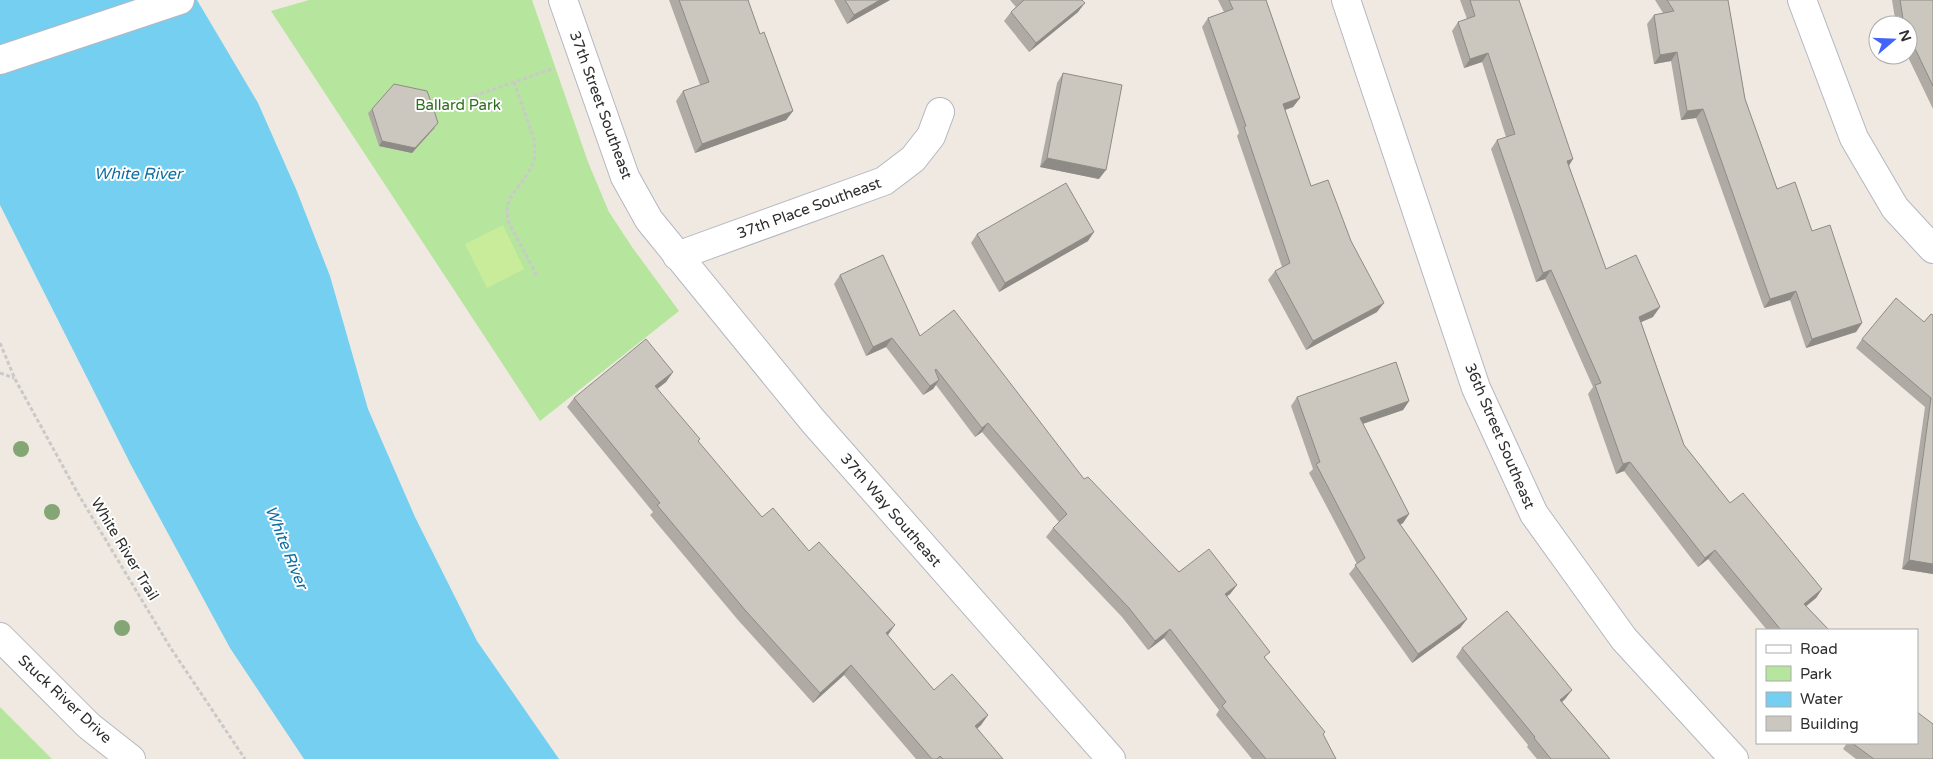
<svg xmlns="http://www.w3.org/2000/svg" width="1933" height="759" font-family="'Varela Round',sans-serif">
	<style>
		.green { fill: #b6e59e }
		.pitch { fill: #c9ec9a }
		.water { fill: #75cff0 }
		.lines { fill: none; stroke-linecap: round; stroke-linejoin: round }
		.minor-casing { stroke: #b4b7c1; stroke-width: 30 }
		.path { stroke: #c9c9c9; stroke-width: 3; stroke-dasharray: 4 2.5; stroke-linecap: butt }
		.minor { stroke: #fff; stroke-width: 28 }
		.tree { fill: #84a574 }
		.wall { fill: #afaba4 }
		.shaded-wall { fill: #8e8b86 }
		.building { fill: #cbc7bf; stroke: #8e8b86 }
		.labels { text-anchor: middle; stroke-width: 4; stroke-linejoin: round; paint-order: stroke }
		.park-label { font-size: 15px; fill: #2c6e1b; stroke: #fff }
		.street-label { font-size: 15px; fill: #2e2e2e; stroke: #fff }
		.water-label { font-size: 16px; font-style: italic; fill: #0d6fa3; stroke: #fff }
	</style>
	<rect width="100%" height="100%" fill="#efe9e1"/>
	<g class="green">
		<path d="M309 0H532L588 162 609 212 632 247 679 311 540 421 271 11Z"/>
		<path d="M0 707 52 759H0Z"/>
	</g>
	<path class="pitch" d="M503 225 524 269 487 288 465 244Z"/>
	<path class="water" d="M0 0H197L258 103 296 189 330 276 368 409 415 517 477 641 559 759H304L230 648 131 465 0 205Z"/>
	<g class="lines">
		<g class="minor-casing">
			<g id="minor">
				<path d="M563 0 625 177 649 220 813 421 1111 759"/>
				<path d="M1346 0 1476 388 1534 514 1624 639 1734 759"/>
				<path d="M1802 0 1854 138 1895 208 1933 249"/>
				<path d="M0 60 180 0"/>
				<path d="M677 256 884 181 913 159 931 136 940 112"/>
				<path d="M0 637 89 726 131 759"/>
			</g>
		</g>
		<g class="path">
			<path d="M514 82 534 139 535 152 534 161 529 172 510 198 507 207 508 221 537 276"/>
			<path d="M431 111 552 69"/>
			<path d="M0 343 15 379 77 492 170 647 245 759"/>
			<path d="M0 373 14 378"/>
		</g>
		<use href="#minor" class="minor"/>
	</g>
	<g class="tree">
		<circle cx="21" cy="449" r="8"/>
		<circle cx="52" cy="512" r="8"/>
		<circle cx="122" cy="628" r="8"/>
	</g>
	<g class="wall">
		<path d="M669 0H748L760 34 793 111 786 120 695 153 676 101 683 91 700 85Z"/>
		<path d="M834 0H890L847 24Z"/>
		<path d="M1010 0H1082L1078 12 1029 52 1004 21 1011 12 1016 7Z"/>
		<path d="M1218 0H1266L1300 98 1293 107 1285 110 1311 186 1351 241 1377 312 1306 350 1268 280 1275 271 1282 267 1237 136 1239 133 1202 27 1208 18 1224 12Z"/>
		<path d="M1460 0H1519L1569 166 1606 269 1653 317 1641 322 1684 445 1730 503 1822 589 1816 598 1806 606 1829 630H1767L1708 559 1698 567 1624 471 1616 474 1588 394 1593 387 1545 279 1536 282 1491 149 1497 140 1506 137 1482 62 1464 68 1452 31 1458 22 1467 19Z"/>
		<path d="M1655 0H1728L1745 99 1777 189 1812 231 1862 323 1856 332 1806 348 1790 300 1764 308 1696 118 1681 120 1671 61 1654 64 1647 24 1654 15 1663 13Z"/>
		<path d="M1892 0H1933V109L1907 55H1908V25H1896Z"/>
		<path d="M1063 73 1099 179 1040 167 1057 83Z"/>
		<path d="M372 109 435 128 412 153 379 146 368 113Z"/>
		<path d="M977 234 1088 241 999 292 971 243Z"/>
		<path d="M840 275 920 336 1084 479 1179 572 1237 585 1230 594 1227 596 1266 659 1323 735 1336 759H1252L1216 715 1219 710 1164 638 1148 650 1122 617 1046 537 1053 528 1059 522 982 432 975 437 936 385 933 389 923 395 886 347 866 356 834 284Z"/>
		<path d="M1931 314 1933 574 1902 569 1925 407 1856 348 1862 339 1924 322Z"/>
		<path d="M673 372 666 382 657 389 698 442 762 517 809 551 887 635 934 690 988 715 981 725 977 729 1003 759H916L844 675 813 703 738 620 650 515 653 512 567 407 574 398Z"/>
		<path d="M1297 397 1409 401 1403 410 1363 424 1409 514 1403 523 1400 525 1467 619 1460 628 1412 663 1349 574 1357 564 1309 473 1313 469 1291 406Z"/>
		<path d="M1462 648 1572 690 1565 699 1562 702 1610 759H1537L1527 747 1528 745 1456 657Z"/>
		<path d="M1847 743H1917L1933 759H1856L1843 749Z"/>
	</g>
	<g class="shaded-wall">
		<path d="M880 0H890L847 24 854 15Z"/>
		<path d="M1085 3 1078 12 1029 52 1036 43Z"/>
		<path d="M1677 52 1671 61 1654 64 1660 55Z"/>
		<path d="M1488 53 1482 62 1464 68 1470 59Z"/>
		<path d="M1300 98 1293 107 1276 113 1283 104Z"/>
		<path d="M1703 109 1696 118 1681 120 1687 111Z"/>
		<path d="M793 111 786 120 695 153 702 144Z"/>
		<path d="M438 123 412 153 379 146 382 141Z"/>
		<path d="M1047 158 1106 170 1099 179 1040 167Z"/>
		<path d="M1573 159 1567 169V161Z"/>
		<path d="M1094 232 1088 241 999 292 1005 283Z"/>
		<path d="M1551 270 1545 279 1536 282 1543 273Z"/>
		<path d="M1796 291 1790 300 1764 308 1770 299Z"/>
		<path d="M1384 303 1377 312 1306 350 1313 341Z"/>
		<path d="M1660 307 1653 317 1632 326 1639 317Z"/>
		<path d="M1862 323 1856 332 1806 348 1812 339Z"/>
		<path d="M892 338 886 347 866 356 873 347Z"/>
		<path d="M673 372 666 382 648 396 655 386Z"/>
		<path d="M939 380 933 389 923 395 930 386Z"/>
		<path d="M1409 401 1403 410 1353 427 1360 418Z"/>
		<path d="M988 423 982 432 975 437 982 428Z"/>
		<path d="M1630 462 1624 471 1616 474 1623 464Z"/>
		<path d="M1409 514 1403 523 1391 530 1397 520Z"/>
		<path d="M1715 550 1708 559 1698 567 1705 558Z"/>
		<path d="M1909 560 1933 564V574L1902 569Z"/>
		<path d="M1237 585 1230 594 1218 603 1225 594Z"/>
		<path d="M1822 589 1816 598 1798 613 1804 604Z"/>
		<path d="M1467 619 1460 628 1412 663 1418 654Z"/>
		<path d="M895 625 888 635 879 643 886 633Z"/>
		<path d="M1170 629 1164 638 1148 650 1155 641Z"/>
		<path d="M851 665 844 675 813 703 820 693Z"/>
		<path d="M1572 690 1565 699 1554 709 1560 700Z"/>
		<path d="M988 715 981 725 968 736 975 726Z"/>
	</g>
	<g class="building">
		<path d="M679 0H748L760 34 764 32 793 111 702 144 683 91 709 82Z"/>
		<path d="M845 0H880L854 15Z"/>
		<path d="M1024 0H1082L1085 3 1036 43 1011 12Z"/>
		<path d="M1229 0H1266L1300 98 1283 104 1311 186 1328 180 1351 241 1384 303 1313 341 1275 271 1290 263 1244 127 1246 126 1208 18 1233 9Z"/>
		<path d="M1470 0H1519L1573 159 1567 161 1606 269 1636 255 1660 307 1639 317 1684 445 1730 503 1743 493 1822 589 1804 604 1829 630H1781L1715 550 1705 558 1630 462 1623 464 1595 385 1601 383 1551 270 1543 273 1497 140 1515 134 1488 53 1470 59 1458 22 1475 16Z"/>
		<path d="M1667 0H1728L1745 99 1777 189 1795 182 1812 231 1830 225 1862 323 1812 339 1796 291 1770 299 1703 109 1687 111 1677 52 1660 55 1654 15 1674 11Z"/>
		<path d="M1900 0H1933V86L1908 34V25H1904Z"/>
		<path d="M1063 73 1122 85 1106 170 1047 158Z"/>
		<path d="M394 84 427 91 433 107 438 123 415 148 382 141 372 109Z"/>
		<path d="M1066 183 1094 232 1005 283 977 234Z"/>
		<path d="M883 255 920 336 954 310 1084 479 1088 477 1179 572 1209 549 1237 585 1225 594 1270 652 1264 657 1325 732 1323 734 1336 759H1266L1222 706 1226 702 1170 629 1155 641 1129 608 1053 528 1067 514 988 423 982 428 936 369 935 370 939 380 930 386 892 338 873 347 840 275Z"/>
		<path d="M1896 298 1924 322 1931 314 1933 315V564L1909 560 1931 398 1862 339Z"/>
		<path d="M646 339 673 372 655 386 700 439 698 441 762 517 773 508 809 551 819 542 895 625 886 633 934 690 952 674 988 715 975 726 1003 759H943L940 756 937 759H932L851 665 820 693 745 610 657 505 660 503 574 398Z"/>
		<path d="M1396 362 1409 401 1360 418 1409 514 1397 520 1467 619 1418 654 1355 565 1365 558 1316 464 1320 462 1297 397Z"/>
		<path d="M1507 611 1572 690 1560 700 1610 759H1551L1534 738 1535 737 1462 648Z"/>
		<path d="M1917 712 1933 724V759H1874L1852 743H1917Z"/>
	</g>
	<g class="labels">
		<g class="park-label">
			<text x="458" y="110">Ballard Park</text>
		</g>
		<g class="street-label">
			<text transform="translate(601 105) rotate(70)" y="5">37th Street Southeast</text>
			<text transform="translate(809 208) rotate(-20)" y="5">37th Place Southeast</text>
			<text transform="translate(1500 436) rotate(67)" y="5">36th Street Southeast</text>
			<text transform="translate(891 510) rotate(49)" y="5">37th Way Southeast</text>
			<text transform="translate(125 549) rotate(59)" y="5">White River Trail</text>
			<text transform="translate(65 699) rotate(43)" y="5">Stuck River Drive</text>
		</g>
		<g class="water-label">
			<text x="138" y="179">White River</text>
			<text transform="translate(287 547) rotate(68)" y="6">White River</text>
		</g>
	</g>
	<rect x="1756" y="629" width="162" height="115" fill="#ffffff" stroke="#ababab"/>
	<rect x="1766" y="645" width="25" height="8" fill="#ffffff" stroke="#ababab"/>
	<text x="1800" y="654" font-size="15" fill="#2e2e2e">Road</text>
	<rect x="1766" y="666" width="25" height="15" fill="#b6e59e" stroke="#ababab"/>
	<text x="1800" y="679" font-size="15" fill="#2e2e2e">Park</text>
	<rect x="1766" y="692" width="25" height="15" fill="#75cff0" stroke="#ababab"/>
	<text x="1800" y="704" font-size="15" fill="#2e2e2e">Water</text>
	<rect x="1766" y="716" width="25" height="15" fill="#cbc7bf" stroke="#ababab"/>
	<text x="1800" y="729" font-size="15" fill="#2e2e2e">Building</text>
	<g transform="translate(1893 40) rotate(71)"><circle r="24" fill="#ffffff" stroke="#ababab"/>
	<path d="M0-4L9 19L0 12L-9 19Z" fill="#4264fb"/>
	<text y="-8" font-size="14" font-weight="bold" text-anchor="middle" fill="#2e2e2e">N</text>
	</g>
</svg>
